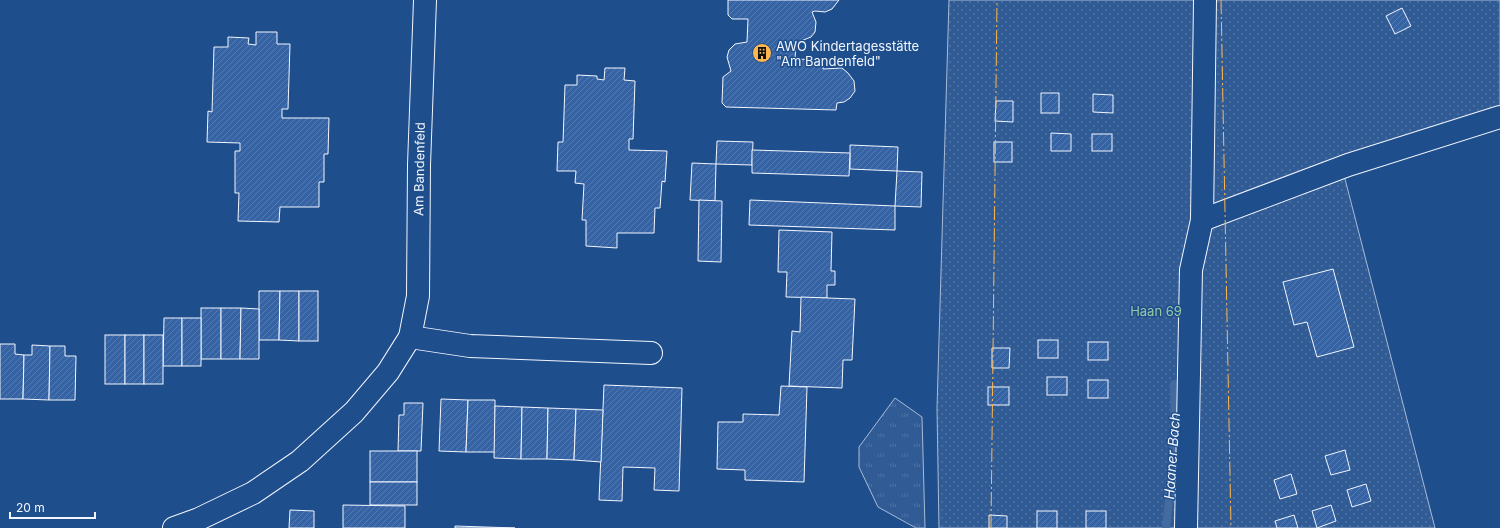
<svg xmlns="http://www.w3.org/2000/svg" width="1500" height="528" font-family="Inter,sans-serif">
	<style>
		.grass { fill: url(#grass-dots); stroke: #a8bbd7 }
		.park { fill: url(#park-tufts); stroke: #a8bbd7 }
		.lines { fill: none; stroke-linecap: round; stroke-linejoin: round }
		.stream { stroke: #446ba0; stroke-width: 8 }
		.building { fill: url(#building-hatch); stroke: #f2f6ff }
		.minor-casing { stroke: #f2f6ff; stroke-width: 24 }
		.minor { stroke: #1f4e8c; stroke-width: 22 }
		.power { stroke: #ffb74d; stroke-width: 1; stroke-dasharray: 14 3 2 3; stroke-linecap: butt }
		.labels { text-anchor: middle; stroke-width: 3; stroke-linejoin: round; paint-order: stroke }
		.poi-label { font-size: 13px; fill: #f2f6ff; stroke: #1f4e8c; text-anchor: start }
		.street-label { font-size: 13px; fill: #f2f6ff; stroke: #1f4e8c }
		.park-label { font-size: 13px; fill: #97c8a6; stroke: #1f4e8c }
		.water-label { font-size: 14px; font-style: italic; fill: #f2f6ff; stroke: #1f4e8c }
	</style>
	<defs>
		<pattern id="grass-dots" width="8" height="8" patternUnits="userSpaceOnUse"><rect width="8" height="8" fill="#305b95"/><path d="M2 2h.1M6 6h.1" fill="none" stroke="#4e73a5" stroke-width="1.8" stroke-linecap="round"/></pattern>
		<pattern id="park-tufts" width="24" height="20" patternUnits="userSpaceOnUse"><rect width="24" height="20" fill="#305b95"/><path d="M3 7l-1-3M5 7V3M7 7l1-3M15 17l-1-3M17 17v-4M19 17l1-3" fill="none" stroke="#4e73a5"/></pattern>
		<pattern id="building-hatch" width="6" height="6" patternUnits="userSpaceOnUse"><rect width="6" height="6" fill="#3563a3"/><path d="M-1 1l2-2M0 6l6-6M5 7l2-2" fill="none" stroke="#537ab1"/></pattern>
	</defs>
	<rect width="100%" height="100%" fill="#1f4e8c"/>
	<path class="grass" d="M949 0H1500V110L1344 175 1435 528H939L937 408Z"/>
	<path class="park" d="M895 398 922 417 925 528H916L878 507 859 467V447Z"/>
	<g class="lines">
		<path class="stream" d="M1166 528 1175 437 1174 384"/>
	</g>
	<g class="building">
		<path d="M728 0H839L832 9 825 12 815 11 812 12 816 22 815 32 811 37 796 43 795 59 823 60V69L842 68 848 73 854 81 855 91 850 98 844 102 837 103 836 110 726 107 722 103 723 77 731 71 727 57 729 50 735 44 747 42 748 19H732L728 15Z"/>
		<path d="M1402 8 1411 26 1395 34 1386 16Z"/>
		<path d="M256 32H277V44H290L288 109H282V118H329L328 154H324V182H319V207H280L279 222 238 221 239 193H235V151H240V143L207 142 208 111 212 112 214 47H228V37L249 38 248 44 256 45Z"/>
		<path d="M605 68H625L624 80 635 81 633 139H629V150L667 151 665 182 662 181 660 208H655L654 233H617V248L586 246V220H582L584 184 575 183 576 171H557L558 142H563L565 85H577V75L597 76V79L604 80Z"/>
		<rect x="1041" y="93" width="18" height="20"/>
		<path d="M1093 94 1113 95V113L1093 112Z"/>
		<path d="M996 101H1013V122L995 121Z"/>
		<path d="M1051 133 1071 134V151H1051Z"/>
		<rect x="1092" y="134" width="20" height="17"/>
		<path d="M717 141 753 142 752 165 716 164Z"/>
		<rect x="994" y="142" width="18" height="20"/>
		<path d="M850 145 898 147 897 171 850 169Z"/>
		<path d="M752 150 850 153 849 176 752 173Z"/>
		<path d="M692 163 716 164 715 201 690 200Z"/>
		<path d="M897 171 922 172 921 207 895 206Z"/>
		<path d="M699 200 722 201 721 262 698 261Z"/>
		<path d="M750 200 895 206V230L749 225Z"/>
		<path d="M779 230 832 232 831 271H835V285H827V298L786 297 787 272H778Z"/>
		<path d="M1333 269 1354 347 1317 357 1307 322 1294 325 1283 282Z"/>
		<path d="M259 291H280L279 340H259Z"/>
		<path d="M280 291H299V341L279 340Z"/>
		<rect x="299" y="291" width="19" height="50"/>
		<path d="M801 297 855 299 852 360H843L842 388 789 386 792 331 800 332Z"/>
		<rect x="201" y="308" width="20" height="51"/>
		<path d="M221 308H241L240 359H221Z"/>
		<path d="M241 308 259 309V359H240Z"/>
		<path d="M164 318H182V366H163Z"/>
		<rect x="182" y="318" width="19" height="48"/>
		<rect x="105" y="335" width="20" height="49"/>
		<rect x="125" y="335" width="19" height="49"/>
		<rect x="144" y="335" width="19" height="49"/>
		<rect x="1038" y="340" width="20" height="18"/>
		<rect x="1088" y="342" width="20" height="18"/>
		<path d="M0 344H15V354L24 355 23 399H0Z"/>
		<path d="M32 345 50 346 49 400 23 399 24 355H32Z"/>
		<path d="M50 346H65V356H76L75 400H49Z"/>
		<path d="M992 348H1010L1009 368H992Z"/>
		<rect x="1047" y="377" width="20" height="18"/>
		<rect x="1088" y="380" width="20" height="18"/>
		<path d="M604 385 682 388 679 491 654 490 655 468 623 467 622 501 599 500Z"/>
		<path d="M781 386 807 387 804 482 745 480V470L717 469 718 422H743V414L779 415Z"/>
		<rect x="988" y="387" width="21" height="18"/>
		<path d="M441 399 468 400 466 452 439 451Z"/>
		<path d="M468 400H495V452H466Z"/>
		<path d="M404 403H423L421 451H398L399 415H404Z"/>
		<path d="M495 406 522 407 521 459 494 458Z"/>
		<path d="M522 407 548 408 547 459H521Z"/>
		<path d="M548 408 576 409 574 460 547 459Z"/>
		<path d="M576 409 603 410 601 462 574 460Z"/>
		<path d="M1345 450 1350 470 1331 475 1325 456Z"/>
		<rect x="370" y="451" width="47" height="31"/>
		<path d="M1291 474 1297 494 1280 499 1274 480Z"/>
		<rect x="370" y="482" width="47" height="23"/>
		<path d="M1366 484 1371 501 1352 507 1347 490Z"/>
		<path d="M343 505 405 506V528H343Z"/>
		<path d="M1331 505 1336 521 1317 528 1312 511Z"/>
		<path d="M290 510 314 511V528H289Z"/>
		<rect x="1037" y="511" width="20" height="17"/>
		<rect x="1086" y="511" width="20" height="17"/>
		<path d="M989 515 1007 516V528H989Z"/>
		<path d="M1294 515 1298 528H1277L1275 521Z"/>
		<path d="M455 526 515 528H455Z"/>
	</g>
	<g class="lines">
		<g class="minor-casing">
			<g id="minor">
				<path d="M1202 220 1348 165 1500 117"/>
				<path d="M410 337 470 346 651 353"/>
				<path d="M174 528 199 519 253 493 300 461 354 412 388 372 410 337 418 296 419 165 425 0"/>
				<path d="M1186 528 1191 270 1202 220 1205 0"/>
			</g>
		</g>
		<use href="#minor" class="minor"/>
		<g class="power">
			<path d="M1221 0 1231 528"/>
			<path d="M991 528 997 0"/>
		</g>
	</g>
	<defs>
		<g id="building-disc" transform="scale(1)"><circle r="9.5" fill="#ffb74d" stroke="#1f4e8c"/><path d="M-4-6H4V6H1V3H-1V6H-4ZM-2.5-4.3h1.7v1.8h-1.7ZM.8-4.3h1.7v1.8H.8ZM-2.5-1h1.7V.8h-1.7ZM.8-1h1.7V.8H.8Z" fill="#111"/></g>
	</defs>
	<g fill-rule="evenodd">
		<use href="#building-disc" x="762" y="53"/>
	</g>
	<g class="labels">
		<g class="poi-label">
			<text x="776" y="51">AWO Kindertagesstätte<tspan x="776" dy="15">"Am Bandenfeld"</tspan></text>
		</g>
		<g class="street-label">
			<text transform="translate(419 169) rotate(-89)" y="5">Am Bandenfeld</text>
		</g>
		<g class="park-label">
			<text x="1156" y="316">Haan 69</text>
		</g>
		<g class="water-label">
			<text transform="translate(1172 456) rotate(-86)" y="5">Haaner Bach</text>
		</g>
	</g>
	<path d="M10 512v6h85v-6" fill="none" stroke="#f2f6ff" stroke-width="2"/>
	<text x="16" y="512" font-size="12" fill="#f2f6ff" stroke="#1f4e8c" stroke-width="3" paint-order="stroke">20 m</text>
</svg>
